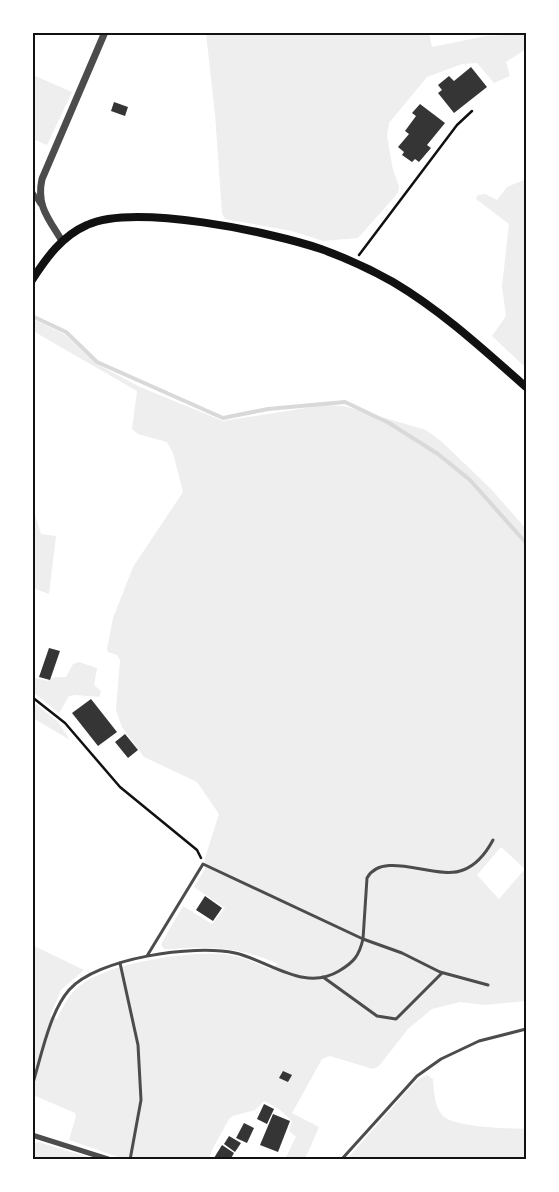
<svg xmlns="http://www.w3.org/2000/svg" width="559" height="1192" font-family="'Noto Serif',serif">
	<style>
		.green { fill: #eee; fill-rule: evenodd }
		.lines { fill: none; stroke-linecap: round; stroke-linejoin: round }
		.stream { stroke: #d9d9d9; stroke-width: 4 }
		.building { fill: #353535 }
		.path { stroke: #111; stroke-width: 2.5 }
		.service { stroke: #4c4c4c; stroke-width: 3 }
		.minor { stroke: #4c4c4c; stroke-width: 5 }
		.tertiary { stroke: #4c4c4c; stroke-width: 7 }
		.secondary { stroke: #111; stroke-width: 8 }
		.neatline { fill: none; stroke: #111; stroke-width: 2 }
	</style>
	<rect width="100%" height="100%" fill="#fff"/>
	<g class="green">
		<path d="M206 33H429L432 47 486 36 526 34V49L506 62 510 76 494 83 477 63 462 64 427 77 389 123 387 136 393 170 399 186 398 193 358 238 323 241 292 231 225 219 222 213 215 114Z"/>
		<path d="M33 75 72 92 47 145 33 139Z"/>
		<path d="M526 179V368L492 336 506 316 502 286 509 224 476 199 478 195 485 194 497 200 507 187Z"/>
		<path d="M33 319 64 334 95 363 140 387 223 421 325 405 344 406 426 430 441 441 492 490 526 529V1001L485 1005 460 1002 432 1009 408 1029 379 1066 373 1069 330 1056 322 1059 292 1113 319 1127 305 1159H292L286 1157 296 1137 289 1131 292 1121 279 1109 264 1101 255 1110 233 1116 229 1119 212 1150 209 1159H124L69 1140 76 1116 75 1113 33 1095 32 945 84 970 61 990 50 1016 57 1019C62 1009 67 998 75 990 100 963 195 949 230 955 244 957 258 964 270 969L278 964C240 947 211 946 170 949H164L161 944 183 906 212 924 225 908 194 887 205 869V858L219 814 197 782 144 757 122 727 116 710 120 660 117 655 108 652 107 649 113 618 133 567 183 492 173 453 167 442 138 434 132 429 137 391 33 331ZM501 847 525 869 499 899 477 875Z"/>
		<path d="M33 509 41 534 56 536 49 594 33 588 35 550Z"/>
		<path d="M79 662 97 668 94 685 101 691 99 697 76 695 69 696 59 713 33 692 32 677 48 681 54 677H66L73 664Z"/>
		<path d="M33 702 57 721 70 740 33 718Z"/>
		<path d="M427 1075 433 1079C434 1090 434 1107 443 1116 456 1128 508 1128 526 1129V1159H347L416 1081Z"/>
		<path d="M38 1142 95 1159H33V1145Z"/>
	</g>
	<g class="lines">
		<path class="stream" d="M32 316 66 332 97 362 223 418 268 409 345 402 389 423 438 454 470 480 526 543"/>
	</g>
	<g class="building">
		<path d="M471 67 487 87 454 113 438 93 442 90 438 85 449 76 454 81Z"/>
		<path d="M114 102 128 107 125 116 111 111Z"/>
		<path d="M420 104 445 123 427 145 431 148 419 162 415 159 412 162 402 155 404 152 398 147 409 134 405 131 416 116 412 113Z"/>
		<path d="M49 648 60 651 50 680 39 677Z"/>
		<path d="M91 699 117 732 98 746 72 713Z"/>
		<path d="M125 734 138 750 128 758 115 742Z"/>
		<path d="M205 896 222 908 213 921 196 910Z"/>
		<path d="M283 1071 292 1075 288 1082 279 1078Z"/>
		<path d="M264 1104 274 1109 267 1124 257 1119Z"/>
		<path d="M273 1114 290 1121 278 1152 260 1145Z"/>
		<path d="M244 1123 254 1128 247 1143 236 1138Z"/>
		<path d="M229 1136 241 1143 235 1152 224 1144Z"/>
		<path d="M222 1145 234 1153 230 1160 214 1158Z"/>
	</g>
	<g class="lines">
		<g class="path">
			<path d="M359 255 457 125 472 111"/>
			<path d="M32 697 65 723 120 787 197 850 201 858"/>
		</g>
		<g class="service">
			<path d="M120 963 138 1045 141 1100 130 1160"/>
			<path d="M323 977 377 1016 396 1019 442 973"/>
			<path d="M488 985 440 972 402 953 363 939 367 878C383 849 437 881 463 870 477 865 486 853 493 840"/>
			<path d="M32 1086C41 1058 49 1013 69 990 97 958 194 944 235 953 270 961 304 992 339 971 354 962 359 956 363 939L203 864 147 956"/>
			<path d="M341 1160 417 1076 441 1059 479 1041 526 1029"/>
		</g>
		<g class="minor">
			<path d="M32 191 40 204"/>
			<path d="M32 1135 111 1160"/>
		</g>
		<path class="tertiary" d="M62 241C49 219 36 206 42 179L105 32"/>
		<path class="secondary" d="M32 280C47 257 62 236 87 225 134 203 271 232 321 249 346 258 370 269 393 282 442 311 484 350 526 387"/>
	</g>
	<rect width="559" height="1192" fill="none" stroke="#ffffff" stroke-width="68"/>
	<rect x="34" y="34" width="491" height="1124" class="neatline"/>
</svg>
